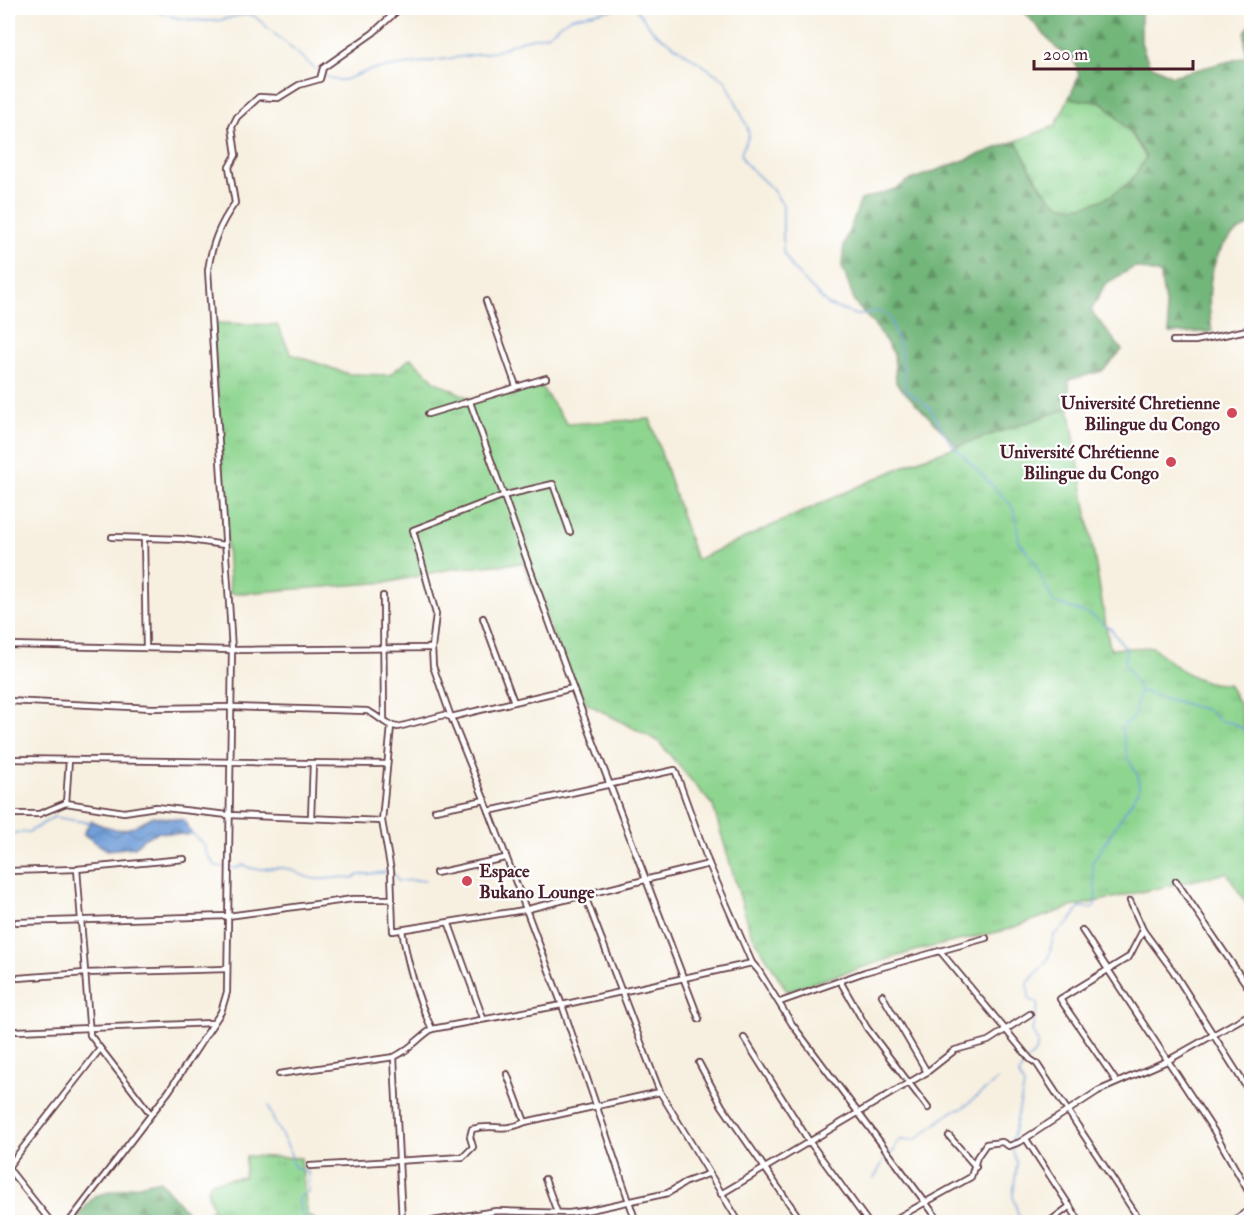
<svg xmlns="http://www.w3.org/2000/svg" width="1259" height="1230" font-family="'IM FELL Double Pica',serif">
	<style>
		.grass { fill: url(#grass-tufts); stroke: #6c7a5e; stroke-width: 1.5 }
		.forest { fill: url(#forest-firs); stroke: #5e6a52; stroke-width: 1.5 }
		.water { fill: url(#water-waves); stroke: #5e5f82; stroke-width: 1.5 }
		.lines { fill: none; stroke-linecap: round; stroke-linejoin: round }
		.stream { stroke: #719fd9; stroke-width: 1.5 }
		.minor-casing { stroke: #643e46; stroke-width: 8 }
		.minor { stroke: #fff; stroke-width: 4.5 }
		.poi-dot { fill: #d1495b; stroke: #fff; stroke-width: 2 }
		.labels { text-anchor: middle; stroke-width: 4.5; stroke-linejoin: round; paint-order: stroke }
		.poi-label { font-size: 18px; font-weight: bold; fill: #4a1f2b; stroke: #fff; text-anchor: end }
	</style>
	<defs>
		<pattern id="grass-tufts" width="24" height="20" patternUnits="userSpaceOnUse" patternTransform="scale(1.5)"><rect width="24" height="20" fill="#8ed590"/><path d="M3 7l-1-3M5 7V3M7 7l1-3M15 17l-1-3M17 17v-4M19 17l1-3" fill="none" stroke="#7cb67c"/></pattern>
		<pattern id="forest-firs" width="22" height="20" patternUnits="userSpaceOnUse" patternTransform="scale(1.5)"><rect width="22" height="20" fill="#72b67a"/><path d="M5 1l3.5 6h-7zM16 11l3.5 6h-7z" fill="#609364"/></pattern>
		<pattern id="water-waves" width="16" height="10" patternUnits="userSpaceOnUse" patternTransform="scale(1.5)"><rect width="16" height="10" fill="#719fd9"/><path d="M0 5q4-4 8 0t8 0" fill="none" stroke="#5f81b0"/></pattern>
	</defs>
	<rect width="100%" height="100%" fill="#fff"/>
	<filter id="ink" filterUnits="userSpaceOnUse"><feTurbulence type="fractalNoise" baseFrequency=".0167" numOctaves="2"/><feDisplacementMap in="SourceGraphic" scale="12" xChannelSelector="R" yChannelSelector="G"/><feConvolveMatrix kernelMatrix="1 2 1 2 8 2 1 2 1" color-interpolation-filters="sRGB"/></filter>
	<filter id="wash" filterUnits="userSpaceOnUse"><feTurbulence type="fractalNoise" baseFrequency=".008" numOctaves="4" result="noise"/><feDisplacementMap in="SourceGraphic" scale="24" xChannelSelector="R" yChannelSelector="G"/><feGaussianBlur stdDeviation="1.35" result="paint"/><feColorMatrix in="noise" values="0 0 0 0 0 0 0 0 0 0 0 0 0 0 0 0 0 1.4 0 .05"/><feComposite in="paint" operator="in"/></filter>
	<g filter="url(#wash)">
		<rect width="100%" height="100%" fill="#f7f0e0"/>
		<g class="grass">
			<path d="M1069 98 1104 103 1131 133 1146 157C1141 166 1135 178 1127 184 1109 199 1071 219 1050 197 1035 181 1026 160 1016 141L1055 126Z"/>
			<path d="M213 323 277 325 291 354 348 374 389 375 411 358 436 382 471 399 540 385 567 424 650 419 696 560 915 461 1069 408 1110 649 1153 647C1175 667 1197 685 1228 684L1239 703 1244 730 1251 732V911L1227 873 1071 907 1006 930 914 951 787 991 750 931 713 806 658 741 580 700 523 563 450 569 390 582 230 594Z"/>
			<path d="M246 1156 301 1158 307 1215 319 1222H196L195 1220 213 1209 207 1191 211 1182 244 1177Z"/>
		</g>
		<g class="forest">
			<path d="M1021 8H1141V42L1149 64 1172 76 1246 57 1245 32 1251 24V225C1207 240 1206 293 1212 332L1170 333 1160 274 1134 267 1105 284 1091 311 1122 350 1102 371 1069 380V408L957 446 896 383 894 354 877 328 855 303 842 266 844 244 861 200 898 188 908 181 1016 141C1026 160 1035 181 1050 197 1071 219 1109 199 1127 184 1135 178 1141 166 1146 157L1131 133 1104 103 1069 98 1079 76 1074 59 1057 49Z"/>
			<path d="M159 1180 196 1222H74L94 1196Z"/>
		</g>
		<path class="water" d="M153 816 184 820 191 833 187 835 158 832 143 839 135 847 107 850 83 834 91 821C120 834 126 832 153 816Z"/>
		<g class="lines">
			<g class="stream">
				<path d="M147 8C170 18 195 23 221 20 232 18 241 13 253 15L319 72"/>
				<path d="M635 8 654 32 726 81 747 126 749 135 741 153 744 162 772 189 783 205V252L793 269 828 305 856 315 880 311 889 316 900 348 906 390 930 408 949 441 1011 505 1015 513 1019 541 1034 561 1053 602 1091 615 1111 629 1126 649 1125 664 1140 691 1133 718 1121 727 1128 758 1138 776 1139 790 1092 863 1096 896 1095 905 1091 908 1080 907 1069 923 1054 935 1048 959 1028 983 1029 999 1038 1004 1032 1031 1038 1043C1036 1059 1023 1059 1019 1075L1024 1086 1011 1146 1017 1163 1013 1196 1020 1222"/>
				<path d="M323 75 335 80H344L370 70 494 52 520 41 547 35 569 18 621 8"/>
				<path d="M1140 691 1210 711 1220 721 1233 723 1252 735"/>
				<path d="M185 827 205 846V852L216 866 236 868 243 865C261 874 266 866 284 868 295 870 304 878 315 879 328 881 340 875 353 878L358 875 389 872"/>
				<path d="M8 838 15 833 29 832 54 817 91 823"/>
				<path d="M393 872 398 881 425 880"/>
				<path d="M269 1106C271 1125 293 1146 292 1163L296 1168 308 1172V1193L298 1197 304 1222"/>
				<path d="M874 1179 885 1158 894 1151 896 1144 901 1140H915L953 1111 961 1109 998 1080"/>
			</g>
		</g>
	</g>
	<g filter="url(#ink)">
		<g class="lines">
			<g class="minor-casing">
				<g id="minor">
					<path d="M486 301 516 386"/>
					<path d="M1173 341H1195L1252 329"/>
					<path d="M470 402 573 688 699 1019"/>
					<path d="M428 414 546 378"/>
					<path d="M570 532 553 484 502 496 413 530 436 614 432 648 433 666 451 717 573 688"/>
					<path d="M112 537 182 539 225 545"/>
					<path d="M144 538 146 648"/>
					<path d="M383 596 384 721"/>
					<path d="M483 618 514 702"/>
					<path d="M8 645 232 650 432 648"/>
					<path d="M8 701 152 708 231 707 367 711C378 715 385 726 398 727L444 715 451 717 489 811 562 1005 636 1222"/>
					<path d="M391 726 382 821 391 871 393 931 524 910 709 864"/>
					<path d="M8 759 387 764"/>
					<path d="M66 803 69 760"/>
					<path d="M435 810 485 800"/>
					<path d="M489 811 675 770 709 864 752 963 759 971 792 1024 940 1222"/>
					<path d="M8 814H39L66 803 124 812 156 807 228 815 382 821"/>
					<path d="M311 818 313 763"/>
					<path d="M77 869 90 1035 150 1113"/>
					<path d="M8 871 77 869 184 859"/>
					<path d="M436 873 505 858"/>
					<path d="M1176 881 1252 993"/>
					<path d="M585 896 660 1092 739 1222"/>
					<path d="M1130 901 1143 930 1173 971 1252 1096"/>
					<path d="M17 922 228 916 353 899H390"/>
					<path d="M449 924 483 1018"/>
					<path d="M402 930C408 966 416 996 432 1029"/>
					<path d="M1082 930 1214 1131 1252 1198"/>
					<path d="M940 951 1030 1059 1037 1064 1141 1222"/>
					<path d="M18 978 85 973 227 969"/>
					<path d="M840 981 867 1028 928 1108"/>
					<path d="M882 995 927 1072"/>
					<path d="M780 1002 865 972 986 938"/>
					<path d="M17 1031 212 1023"/>
					<path d="M744 1038 809 1141 868 1222"/>
					<path d="M394 1057 402 1222"/>
					<path d="M699 1063 722 1106 802 1222"/>
					<path d="M279 1074 394 1057C411 1049 417 1039 432 1029L562 1005 752 963"/>
					<path d="M507 1074 525 1122"/>
					<path d="M1116 1081 1060 999 1129 957 1143 930"/>
					<path d="M949 1136 976 1167"/>
					<path d="M1026 1139 1080 1222"/>
					<path d="M310 1166 463 1157 473 1147 470 1137 472 1129C496 1123 503 1133 525 1122L660 1092"/>
					<path d="M8 1167 100 1049"/>
					<path d="M8 1168 51 1222"/>
					<path d="M545 1179 557 1212"/>
					<path d="M721 1194 927 1072 955 1050 988 1041 1030 1014"/>
					<path d="M69 1222 169 1091 221 1012 227 992 232 650 208 270C212 244 219 225 235 203L229 167 236 155 232 127 237 117 259 97 278 98 299 85 320 79 323 68 373 33 400 8"/>
					<path d="M426 1222 496 1211 569 1213 590 1210 668 1193 686 1182 708 1174"/>
					<path d="M890 1222 971 1177 977 1157 986 1144 1002 1142 1009 1146 1020 1142 1098 1091 1167 1061 1252 1013"/>
					<path d="M1049 1222 1070 1206"/>
					<path d="M1231 1222 1252 1208"/>
				</g>
			</g>
			<use href="#minor" class="minor"/>
		</g>
	</g>
	<g class="poi-dot">
		<circle cx="1232" cy="413" r="6"/>
		<circle cx="1171" cy="462" r="6"/>
		<circle cx="467" cy="881" r="6"/>
	</g>
	<g class="labels">
		<g class="poi-label">
			<text x="1220" y="409">Université Chretienne<tspan x="1220" dy="21">Bilingue du Congo</tspan></text>
			<text x="1159" y="458">Université Chrétienne<tspan x="1159" dy="21">Bilingue du Congo</tspan></text>
			<text x="479" y="877" text-anchor="start">Espace<tspan x="479" dy="21">Bukano Lounge</tspan></text>
		</g>
	</g>
	<rect width="1259" height="1230" fill="none" stroke="#fff" stroke-width="30"/>
	<path d="M1034 60v9h159v-9" fill="none" stroke="#4a1f2b" stroke-width="3"/>
	<text x="1043" y="60" font-size="18" fill="#4a1f2b" stroke="#ffffff" stroke-width="4.5" paint-order="stroke">200 m</text>
</svg>
